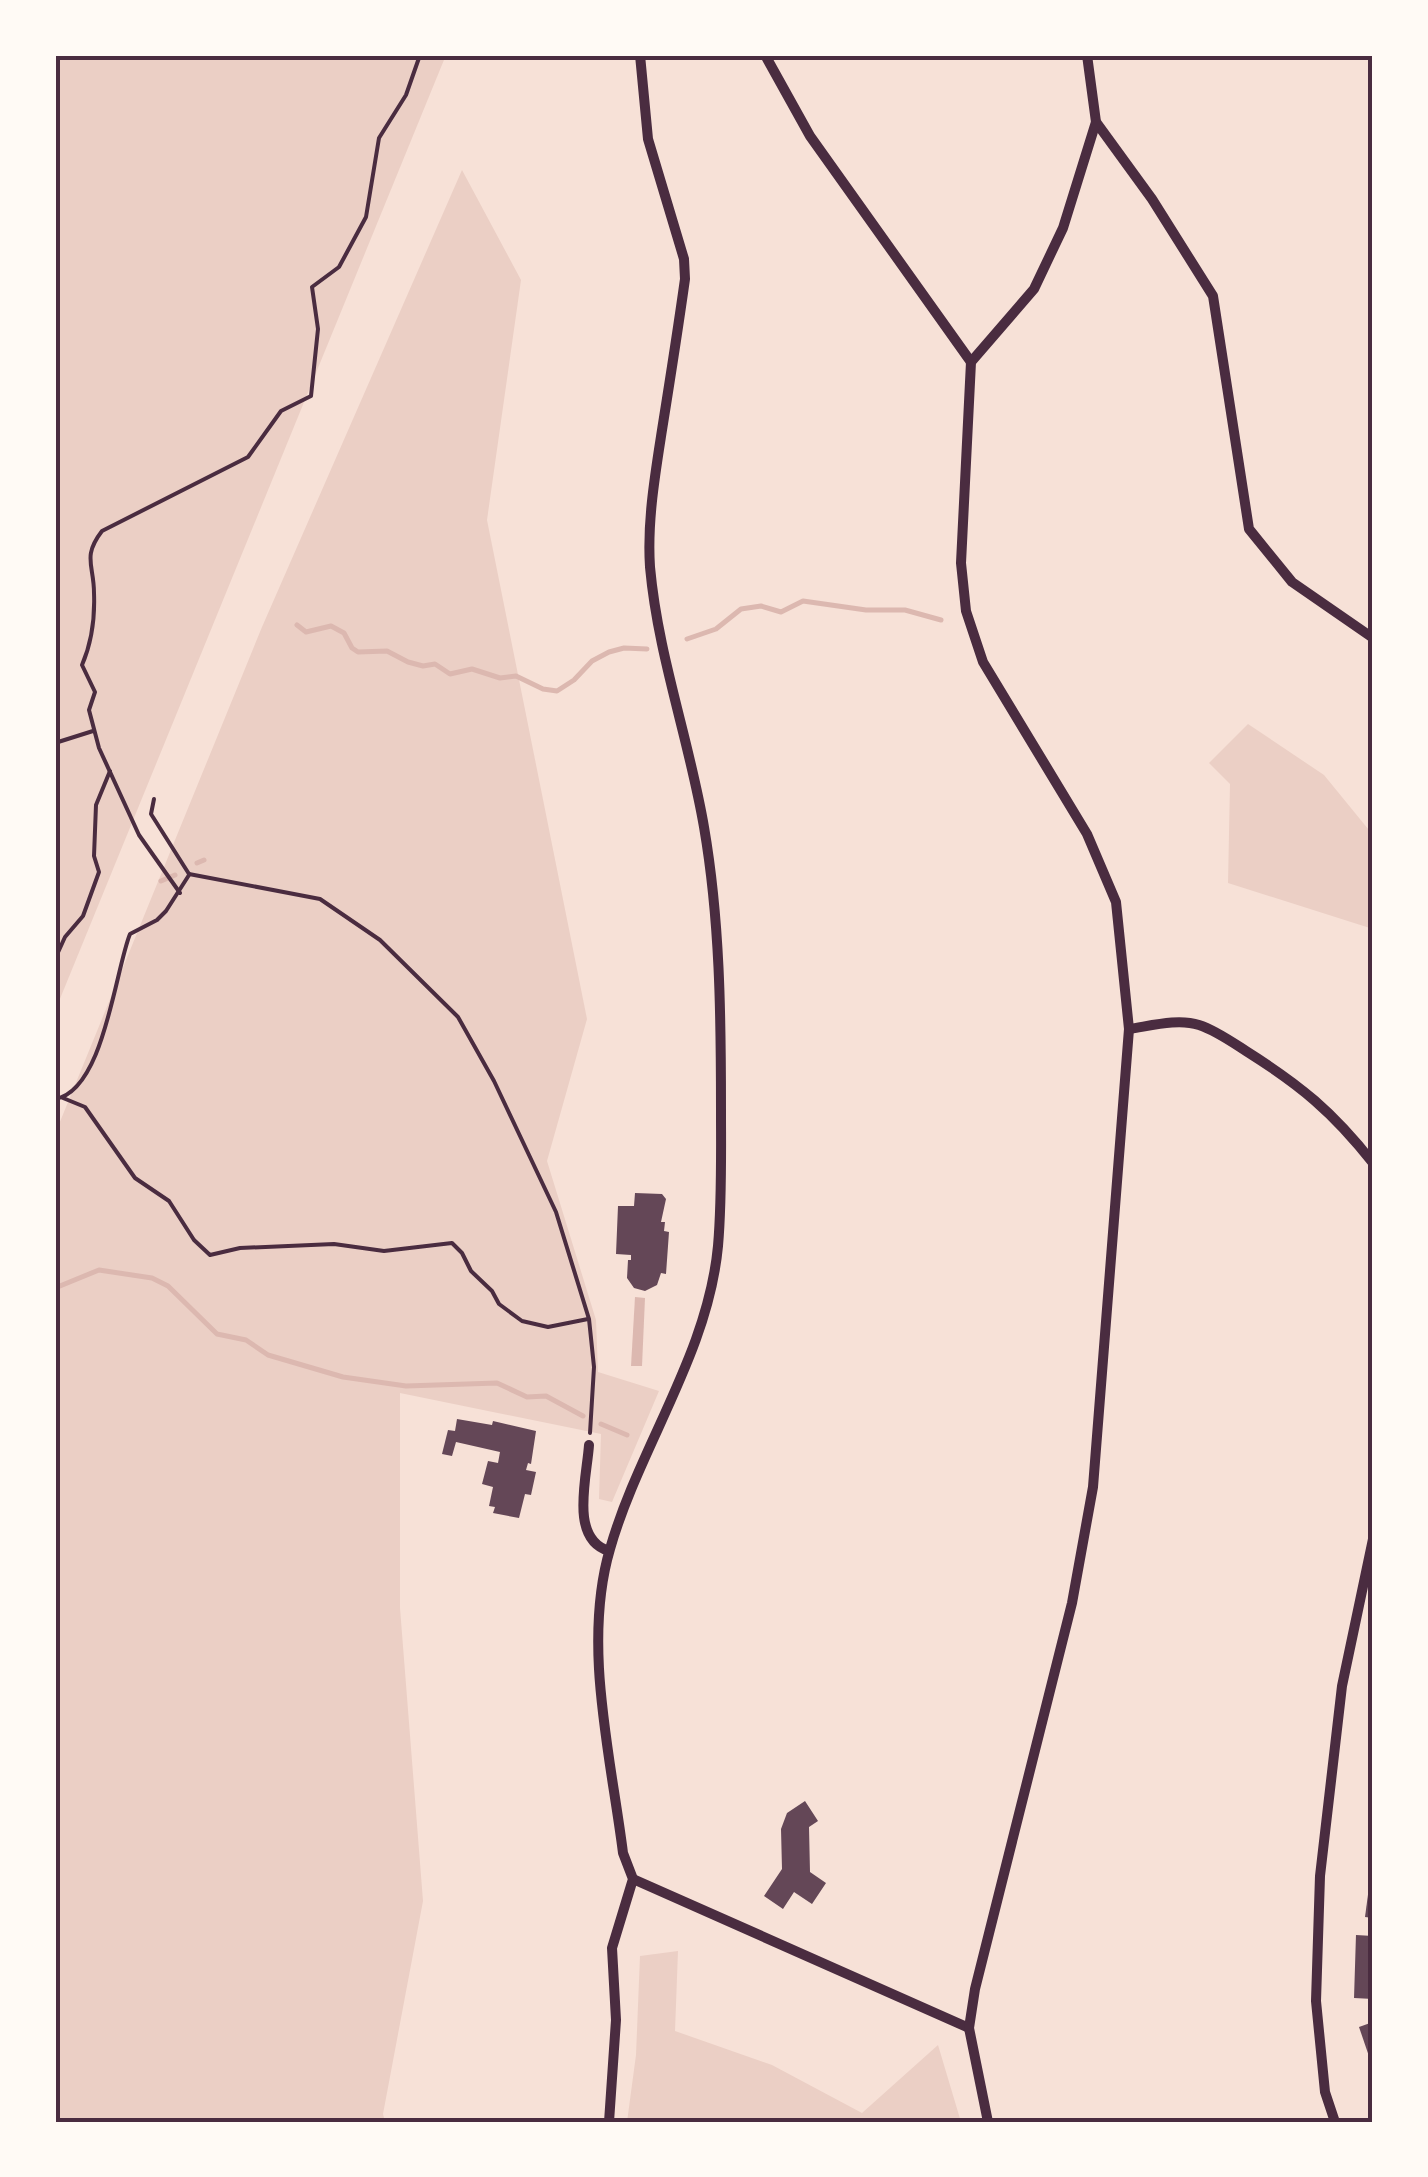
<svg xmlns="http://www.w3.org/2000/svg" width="1428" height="2177" font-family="'PT Sans',sans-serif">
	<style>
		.green { fill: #ebcfc5 }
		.water { fill: #dcb8b0 }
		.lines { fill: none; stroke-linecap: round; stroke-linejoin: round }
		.stream { stroke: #dcb8b0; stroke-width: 5 }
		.building { fill: #644757 }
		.path { stroke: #4a2c40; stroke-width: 4 }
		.minor { stroke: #4a2c40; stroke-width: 10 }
		.neatline { fill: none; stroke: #4a2c40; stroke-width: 4 }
	</style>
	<rect width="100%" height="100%" fill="#f7e1d7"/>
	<g class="green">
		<path d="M55 55H446L55 1011Z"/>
		<path d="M462 170 521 280 487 520 587 1019 547 1161 596 1320 598 1372 659 1391 612 1502 599 1499 601 1434 400 1393V1608L423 1901 383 2114 385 2122H55V1134L262 627Z"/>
		<path d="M1248 724 1324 775 1373 835V929L1228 883 1230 784 1209 763Z"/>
		<path d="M678 1951 675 2031 772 2065 862 2113 938 2045 961 2122H627L636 2055 640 1956Z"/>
	</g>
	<path class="water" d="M635 1297 645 1298 642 1366H631Z"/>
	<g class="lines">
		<g class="stream">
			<path d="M297 625 306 632 331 626 344 633 352 648 358 652 387 651 408 662 423 666 435 664 450 674 472 669 500 678 516 676 543 689 557 691 574 680 592 661 609 652 624 648 647 649"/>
			<path d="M687 639 716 629 741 609 761 606 781 612 803 601 866 610H905L941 620"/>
			<path d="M55 841H56"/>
			<path d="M197 863 204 860"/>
			<path d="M161 881 175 875"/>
			<path d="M55 1288 99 1270 152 1278 168 1286 217 1334 246 1340 268 1355 343 1377 406 1386 497 1383 527 1397 546 1396 583 1416"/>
			<path d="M601 1424 627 1435"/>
		</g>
	</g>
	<g class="building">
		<path d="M635 1193 662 1194 666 1199 661 1222H665L664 1231 669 1232 666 1274 661 1273 657 1285 645 1291 634 1288 627 1278 628 1260H631V1255L616 1254 618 1206H634Z"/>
		<path d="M457 1419 492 1425 493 1421 536 1431 531 1464 528 1463 526 1470 536 1472 531 1495 525 1494 519 1518 493 1513 495 1507 489 1506 493 1487 482 1484 488 1461 498 1463 500 1452 456 1442 452 1456 442 1454 448 1430 455 1431Z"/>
		<path d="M805 1801 818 1821 809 1827 810 1872 826 1883 812 1904 794 1892 783 1909 764 1896 782 1869 781 1829 787 1813Z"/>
		<path d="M1371 1872H1373V1918L1365 1917Z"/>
		<path d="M1356 1935 1373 1936V1999L1354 1998Z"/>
		<path d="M1373 2022V2065H1372L1359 2027Z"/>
	</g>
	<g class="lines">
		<g class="path">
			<path d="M55 743 93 731"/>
			<path d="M154 799 151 814 189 874"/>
			<path d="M189 874 320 899 380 940 458 1017 494 1081 556 1212 589 1319 594 1367 590 1433"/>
			<path d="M180 893 139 835 99 748 89 710 95 692 82 665C92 642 95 618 94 593 94 565 82 557 102 531L248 457 281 411 311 396 318 329 312 287 339 267 366 217 379 138 406 95 420 55"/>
			<path d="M55 959 65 937 83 916 99 872 94 856 96 805 110 771"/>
			<path d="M63 1098 85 1107 135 1178 169 1201 194 1240 210 1255 240 1248 334 1244 384 1251 452 1243 462 1253 471 1271 492 1291 499 1304 522 1321 548 1327 588 1319"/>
			<path d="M55 1099C104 1091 115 971 130 934L157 920 166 911 189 875"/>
		</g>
		<g class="minor">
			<path d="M765 55 810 136 971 362"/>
			<path d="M1087 55 1096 122 1152 199 1213 296 1249 529 1292 582 1373 638"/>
			<path d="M1129 1029C1150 1026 1178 1018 1199 1025 1215 1030 1232 1042 1246 1051 1300 1085 1333 1112 1373 1163"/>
			<path d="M589 1445C587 1477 569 1539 609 1551"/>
			<path d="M633 1879 969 2028"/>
			<path d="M609 2122 616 2020 612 1948 633 1879 623 1853C611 1757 582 1644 610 1549 639 1447 708 1354 718 1246 722 1201 721 1155 721 1109 721 1015 720 920 704 827 689 739 658 656 650 567 647 522 655 475 662 430 670 380 678 329 685 279L684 259 648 139 640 55"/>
			<path d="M988 2122 969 2028 975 1989 1072 1603 1093 1487 1129 1029 1116 902 1087 834 983 662 966 611 961 563 971 362 1034 289 1063 228 1096 122"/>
			<path d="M1335 2122 1325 2092 1316 2001 1320 1876 1342 1686 1373 1539"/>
		</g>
	</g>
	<rect width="1428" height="2177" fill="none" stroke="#fffaf5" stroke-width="115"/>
	<rect x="58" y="58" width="1312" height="2062" class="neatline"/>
</svg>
